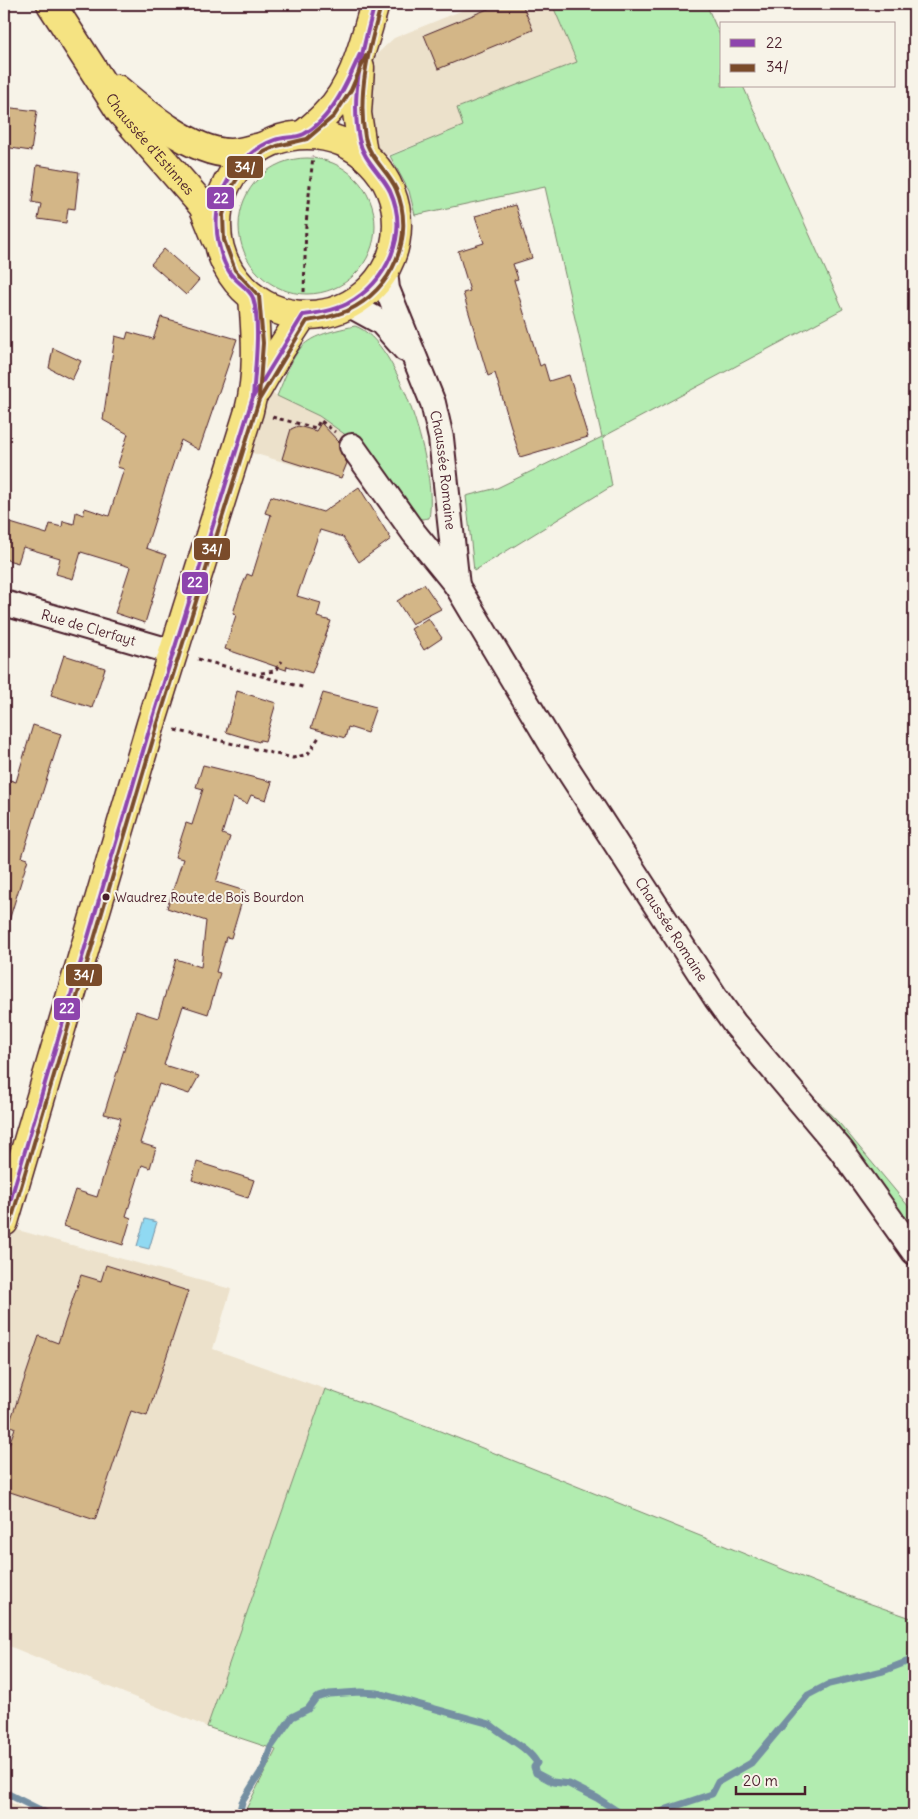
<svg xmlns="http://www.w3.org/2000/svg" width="918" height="1819" font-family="Delius,sans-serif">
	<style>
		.built { fill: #ece1cb }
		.green { fill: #b2ecb0; stroke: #7e866e }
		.water { fill: #90d9f2; stroke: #748fa2 }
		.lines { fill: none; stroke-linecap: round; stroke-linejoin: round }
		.stream { stroke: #748fa2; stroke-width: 7 }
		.building { fill: #d3b687; stroke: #4a1f2b }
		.minor-casing { stroke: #4a1f2b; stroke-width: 28 }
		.major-casing { stroke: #4a1f2b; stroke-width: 31 }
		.path { stroke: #4a1f2b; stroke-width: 3; stroke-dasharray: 4 4; stroke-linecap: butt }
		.minor { stroke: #f7f3e8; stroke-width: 24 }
		.major { stroke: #f5e382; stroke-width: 28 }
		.bus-1-casing { stroke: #f7f3e8; stroke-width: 8 }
		.bus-2-casing { stroke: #f7f3e8; stroke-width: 8 }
		.bus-1 { stroke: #8e44ad; stroke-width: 4 }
		.bus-2 { stroke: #7a4b2a; stroke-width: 4 }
		.bus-dot { fill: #4a1f2b; stroke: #f7f3e8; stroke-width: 2 }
		.labels { text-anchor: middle; stroke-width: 4; stroke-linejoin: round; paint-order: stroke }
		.bus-label { font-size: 13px; fill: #4a1f2b; stroke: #f7f3e8; text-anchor: start }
		.street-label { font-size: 14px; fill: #4a1f2b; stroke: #f7f3e8 }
		.line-badge { stroke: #f7f3e8; stroke-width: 2 }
		.badge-label { font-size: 14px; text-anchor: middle; font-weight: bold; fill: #fff }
	</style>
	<rect width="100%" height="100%" fill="#f7f3e8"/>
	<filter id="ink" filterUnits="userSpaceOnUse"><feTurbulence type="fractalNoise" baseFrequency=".02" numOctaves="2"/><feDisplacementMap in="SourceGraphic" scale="10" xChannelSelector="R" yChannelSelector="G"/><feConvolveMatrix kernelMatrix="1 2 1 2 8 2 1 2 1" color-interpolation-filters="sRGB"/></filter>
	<g filter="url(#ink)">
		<g class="built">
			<path d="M478 4H552L577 62 457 108 463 126 381 158 368 135 370 69 378 53 394 38Z"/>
			<path d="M269 392 319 416 358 445 344 472 335 477 249 452Z"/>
			<path d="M14 1229 231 1289 213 1349 325 1389 207 1727 4 1644V1260Z"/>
			<path d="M4 1799 34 1814V1815H4Z"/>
		</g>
		<g class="green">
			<path d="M552 4H706L722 40V86H743L843 309 603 437 612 486 474 571 466 496 497 488 602 437 545 187 415 215 409 191 390 156 463 126 457 108 577 62Z"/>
			<circle cx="307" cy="226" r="68"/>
			<path d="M355 326C400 341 438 474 429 518L422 519 415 517 403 504 381 465 350 438 319 416 277 396C299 344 297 338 355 326Z"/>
			<path d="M795 1078 840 1124 914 1213V1230Z"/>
			<path d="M325 1389 435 1429 854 1598 914 1619V1815H243L276 1750 207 1727Z"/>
		</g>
		<path class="water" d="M145 1219 157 1222 149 1249 137 1246Z"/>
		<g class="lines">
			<g class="stream">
				<path d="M4 1792 50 1815"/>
				<path d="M239 1815 242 1802 264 1767 271 1747 292 1717 308 1709 316 1698 329 1694 360 1692 378 1693 490 1724C504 1737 527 1746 537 1763L534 1767 536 1773 553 1782 569 1784 597 1798 623 1815"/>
				<path d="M656 1815 667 1809 712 1794 718 1782 751 1763 808 1695 829 1684 883 1671 914 1659"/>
			</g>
		</g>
		<g class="building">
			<path d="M500 4H522L533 30 438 69 424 35Z"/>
			<path d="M4 107 37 111 31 151 4 147Z"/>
			<path d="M37 165 79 172 75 209 68 208 66 223 38 219 41 204 32 202Z"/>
			<path d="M515 205 532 258 513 264 518 279 514 280 540 366 544 364 549 381 569 375 588 437 520 457 495 373 488 376 463 293 470 291 458 251 484 243 475 216Z"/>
			<path d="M164 249 199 280 186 295 151 264Z"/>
			<path d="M161 317 237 339 199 450 181 440 166 485 146 548 166 555 145 623 115 613 130 567 81 552 73 579 56 574 60 558 23 547 18 563 4 559V521L47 534 50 524 62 527 63 521 74 524 76 512 83 515 85 508 109 516 124 469 117 467 128 434 103 420 115 336 126 339 128 332 153 339Z"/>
			<path d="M53 348 81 361 72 380 49 368Z"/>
			<path d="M321 423 339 442 341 454 347 463 341 478 282 459 291 429 298 426 316 431Z"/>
			<path d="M359 487 391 539 359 562 343 537 320 530 297 596 321 603 317 617 331 621 312 673 287 666 286 670 225 649 236 615 233 613 239 594 247 574 252 576 271 515 265 513 271 496 323 512Z"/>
			<path d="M424 584 441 609 412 624 397 601Z"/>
			<path d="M428 618 442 638 424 650 411 629Z"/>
			<path d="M64 655 105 668 92 708 51 695Z"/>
			<path d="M237 691 276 703 265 741 260 740 259 742 226 732Z"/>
			<path d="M323 693 376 707 367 733 348 727 345 738 311 728Z"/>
			<path d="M33 725 61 734 22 857 28 859 8 924H4V778L16 782Z"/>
			<path d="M203 765 272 782 266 800 251 795 247 804 233 798 222 834 230 837 216 882 245 891 231 938 226 937 216 972 220 973 208 1014 183 1006 164 1065 199 1076 189 1094 159 1084 140 1143 156 1148 150 1168 142 1165 126 1216 131 1218 123 1245 63 1226 75 1190 97 1197 121 1118 104 1114 136 1011 158 1018 176 959 201 967 206 921 167 908 183 859 175 857 186 823 192 825 203 789 196 787Z"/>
			<path d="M197 1162 254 1180 248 1198 192 1180Z"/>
			<path d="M106 1265 188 1291 147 1416 131 1411 95 1520 4 1490V1458L15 1428 9 1425 39 1336 58 1343 81 1275 101 1281Z"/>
		</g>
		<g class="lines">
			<g class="minor-casing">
				<g id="minor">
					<path id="s1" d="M385 271 387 289 433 403 441 438 457 586"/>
					<path d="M350 305 381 322 405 349"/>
					<path id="s2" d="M352 446 414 533 457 586 552 745 716 998 734 1023 841 1150 914 1252"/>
					<path id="s3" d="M4 603 173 652"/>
				</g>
			</g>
			<g class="major-casing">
				<g id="major">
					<path id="s4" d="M51 4 120 111 203 206 216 238"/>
					<path d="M360 68 357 113 363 154"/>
					<path d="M117 89C144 112 193 153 230 153 240 153 251 149 261 147"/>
					<path d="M304 134C312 127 320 121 327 113 355 85 364 41 375 4"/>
					<circle cx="307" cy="225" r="90"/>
					<path d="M257 390 277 355 303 315"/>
					<path d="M4 1222 151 724 249 411C259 373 256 335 253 297"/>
				</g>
			</g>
			<g class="path">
				<path d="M304 292 306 224 313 156"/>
				<path d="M272 417 316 428 320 420 335 432"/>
				<path d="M198 659 306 688"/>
				<path d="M261 673 275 671 282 661"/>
				<path d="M175 730 293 758 308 754 319 737"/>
			</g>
			<use href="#minor" class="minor"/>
			<use href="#major" class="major"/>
			<g class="bus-1-casing">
				<g id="bus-1">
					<path d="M253 397C255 370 261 323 253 298 250 289 236 282 230 273 220 258 215 233 217 215 220 182 244 151 275 140 284 137 296 138 304 134 332 119 348 81 360 54"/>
					<path d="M4 1222 151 724 253 397 303 315C318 313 333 311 347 304 387 282 410 235 390 191 381 173 363 160 359 139 350 95 363 46 375 4"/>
				</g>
			</g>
			<g class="bus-2-casing">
				<g id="bus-2">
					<path d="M259 397 263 343 259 296 235 270 224 240 223 215 230 190 244 168 264 152 277 146 307 139 334 116 351 90 366 56"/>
					<path d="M10 1224 157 726 259 400 307 321C321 319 334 316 347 311 393 290 416 236 396 189 388 171 369 158 365 137 357 94 369 47 381 6"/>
				</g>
			</g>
			<use href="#bus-1" class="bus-1"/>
			<use href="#bus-2" class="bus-2"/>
		</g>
	</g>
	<circle class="bus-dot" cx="106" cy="897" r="4.5"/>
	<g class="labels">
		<g class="bus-label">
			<text x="115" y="902">Waudrez Route de Bois Bourdon</text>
		</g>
		<g class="street-label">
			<text dy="5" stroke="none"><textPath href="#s4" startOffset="172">Chaussée d'Estinnes</textPath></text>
			<text dy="5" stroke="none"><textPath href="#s1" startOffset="209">Chaussée Romaine</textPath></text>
			<text dy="5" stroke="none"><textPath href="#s3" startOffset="88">Rue de Clerfayt</textPath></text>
			<text dy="5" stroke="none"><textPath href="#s2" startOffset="580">Chaussée Romaine</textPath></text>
		</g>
	</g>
	<g class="line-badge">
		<rect x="226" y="155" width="38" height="24" rx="5" fill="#7a4b2a"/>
		<rect x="206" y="186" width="29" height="24" rx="5" fill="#8e44ad"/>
		<rect x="193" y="537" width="38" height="24" rx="5" fill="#7a4b2a"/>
		<rect x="181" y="571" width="28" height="24" rx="5" fill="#8e44ad"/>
		<rect x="65" y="963" width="38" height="24" rx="5" fill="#7a4b2a"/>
		<rect x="53" y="997" width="28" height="24" rx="5" fill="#8e44ad"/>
	</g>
	<g class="badge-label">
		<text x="245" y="172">34/</text>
		<text x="221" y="203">22</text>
		<text x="212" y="554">34/</text>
		<text x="195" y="587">22</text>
		<text x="84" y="980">34/</text>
		<text x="67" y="1013">22</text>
	</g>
	<rect width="918" height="1819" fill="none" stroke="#f7f3e8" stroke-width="20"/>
	<rect x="10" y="10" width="898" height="1799" fill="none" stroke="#4a1f2b" stroke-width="2" filter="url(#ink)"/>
	<rect x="720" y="22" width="175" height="65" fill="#f7f3e8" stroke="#b29e9c"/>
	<rect x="730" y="39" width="25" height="8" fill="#8e44ad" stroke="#b29e9c"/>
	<text x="766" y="48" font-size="15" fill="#4a1f2b">22</text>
	<rect x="730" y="64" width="25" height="8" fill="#7a4b2a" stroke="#b29e9c"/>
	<text x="766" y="72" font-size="15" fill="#4a1f2b">34/</text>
	<path d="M736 1786v8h69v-8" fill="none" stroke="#4a1f2b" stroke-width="2.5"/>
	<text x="743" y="1786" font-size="15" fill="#4a1f2b" stroke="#f7f3e8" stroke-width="4" paint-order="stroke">20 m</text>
</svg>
